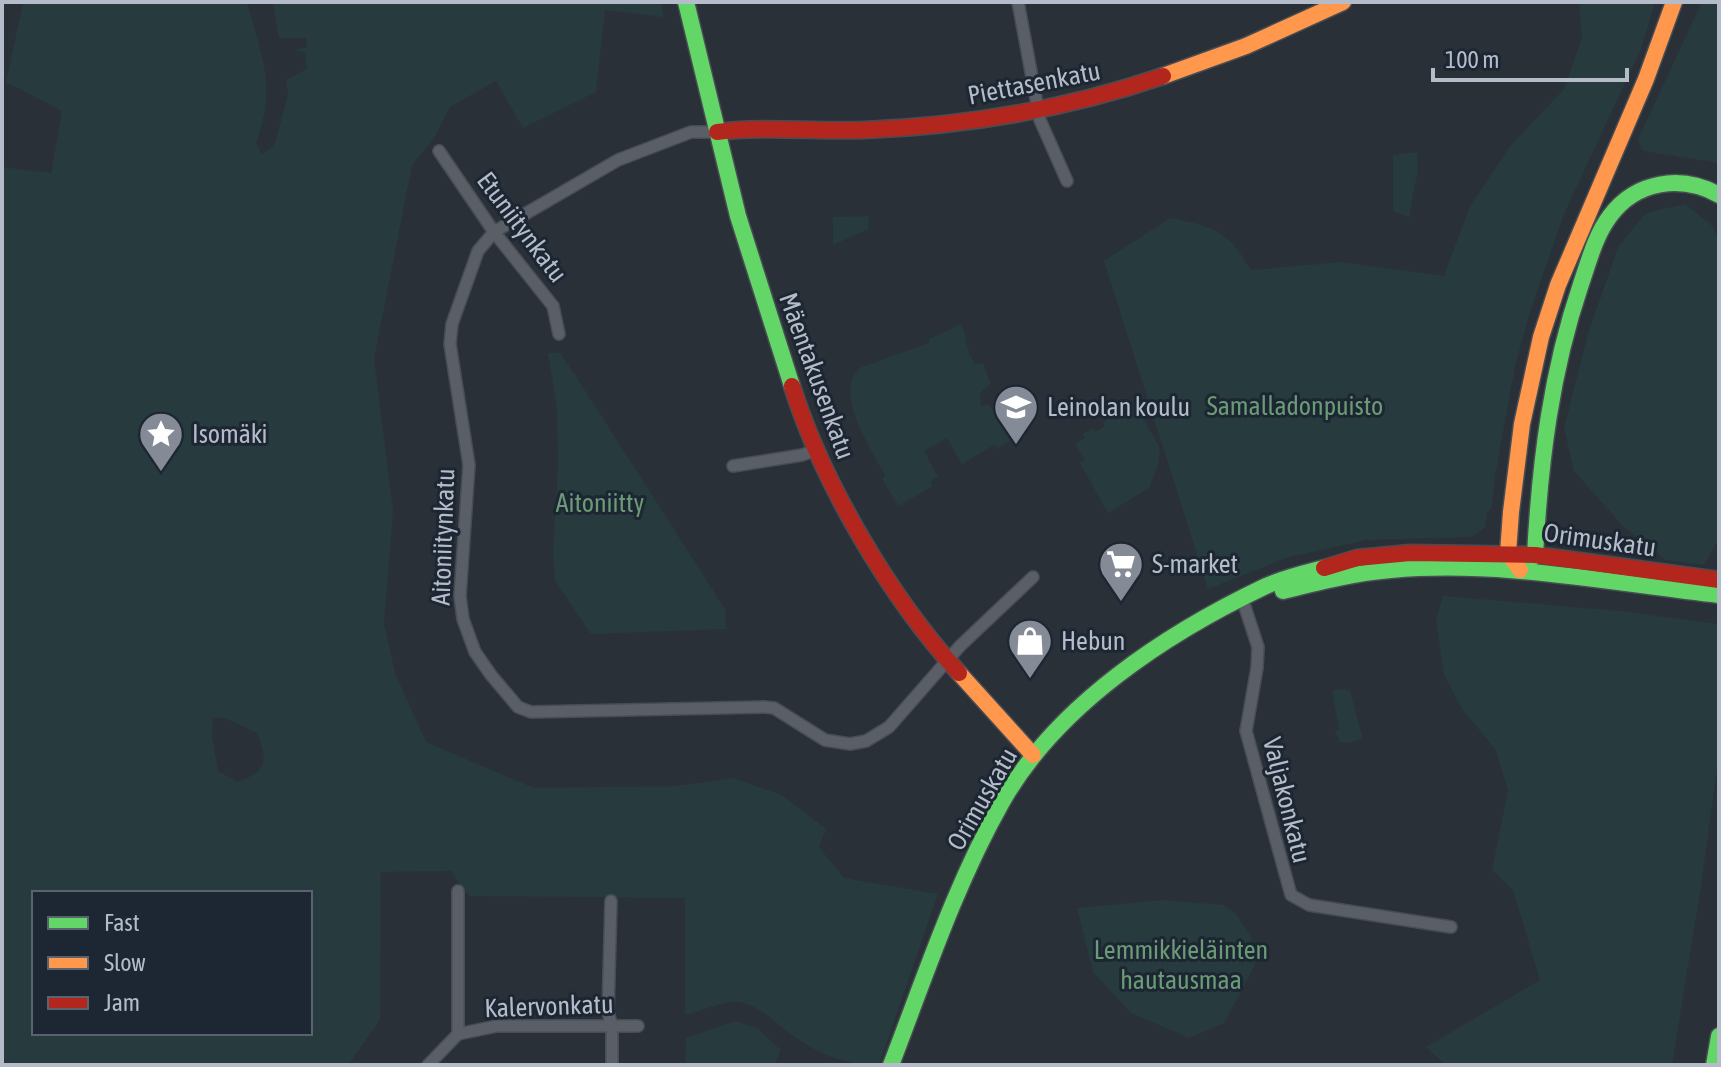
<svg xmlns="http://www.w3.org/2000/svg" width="1721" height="1067" font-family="'Asap Condensed',sans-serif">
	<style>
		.green { fill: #273a3e; fill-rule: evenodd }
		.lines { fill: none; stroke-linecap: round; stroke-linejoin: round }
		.street-casing { stroke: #484c53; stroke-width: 14 }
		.fast-casing { stroke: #484c53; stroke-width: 19 }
		.slow-casing { stroke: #484c53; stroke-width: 19 }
		.jam-casing { stroke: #484c53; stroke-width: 19 }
		.street { stroke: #5a5e66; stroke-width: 11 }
		.fast { stroke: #63d668; stroke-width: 16 }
		.slow { stroke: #ff974d; stroke-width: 16 }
		.jam { stroke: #b3261e; stroke-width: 16 }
		.labels { text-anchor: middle; stroke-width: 6; stroke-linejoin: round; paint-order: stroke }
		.street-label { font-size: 26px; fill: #b4bcc9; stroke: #1d2633 }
		.park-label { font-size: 26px; fill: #6b9a76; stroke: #1d2633 }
		.poi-label { font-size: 26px; fill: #b4bcc9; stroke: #1d2633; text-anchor: start }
	</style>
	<rect width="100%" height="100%" fill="#2a3038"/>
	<g class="green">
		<path d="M13 2H247C262 58 277 86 256 143L262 154 274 146 288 95 286 80 307 69 305 53 295 50 307 47 306 38H279L273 2H661L664 17 605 10 596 92 523 128 496 81 450 107 434 138 412 165 374 359 393 511 384 624 395 673 426 742 534 788 677 786 733 778 782 795 826 829 819 847 844 878 938 894 879 1065C844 1065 821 1055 792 1035 775 1023 761 1006 739 1002 727 1000 698 1012 685 1015V898L469 896 451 871 381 872 380 1020 348 1065H2V167L51 173 62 111 6 82 23 4ZM213 717 227 719 257 733C268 761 268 771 237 782L218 771 212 736ZM34 893H310V1033H34Z"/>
		<path d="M1579 2H1655L1641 49 1564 214 1531 309 1515 366 1495 476 1492 507 1487 513 1485 527 1472 537 1366 540 1289 557 1208 589 1104 261 1170 218C1214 227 1227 229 1251 270L1341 262 1444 276 1470 206 1510 146 1564 89 1582 38Z"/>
		<path d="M1702 2H1719V163L1643 151 1638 139Z"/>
		<path d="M1417 152 1418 169 1409 217 1393 211V155Z"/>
		<path d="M1685 204 1711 225 1719 239V538L1704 565 1666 560 1624 527 1574 471 1564 428 1588 334 1618 247 1646 213Z"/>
		<path d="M869 216 868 229 833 245V217Z"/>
		<path d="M961 324C968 337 965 351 975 364H983L991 384 980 393 981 407 989 404 1010 441 997 449 994 445 962 464 947 438 924 451 938 477 931 481 933 486 898 506 882 479 885 475C872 451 830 388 862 367L929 343V339Z"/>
		<path d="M548 353H560L577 378 725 609 726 629 591 634 555 580 553 553 558 464 557 409Z"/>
		<path d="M1134 403 1160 448 1158 465 1149 488 1108 513 1080 463 1085 459 1075 444 1085 438 1083 434 1093 428 1095 432 1105 426 1103 422 1112 417 1115 420 1126 414 1124 410Z"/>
		<path d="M1443 596 1620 611 1719 624V755L1701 886 1672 1065H1446L1426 1047 1540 980 1513 890 1492 870 1508 791 1496 750 1462 709 1444 675 1436 620Z"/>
		<path d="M1344 689 1350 691 1363 739 1348 743 1340 742 1335 731 1339 729 1332 691Z"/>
		<path d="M1162 900 1223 905 1235 913 1251 937 1255 965 1224 1023 1189 1038 1131 1013 1093 972 1077 908Z"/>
		<path d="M735 1021 757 1028 781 1050 774 1065H685L686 1038Z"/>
	</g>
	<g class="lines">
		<g class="street-casing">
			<g id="street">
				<path d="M1018 2 1040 120 1067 181"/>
				<path d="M717 132H691L618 160 494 232 478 251 452 324 450 344 469 465 460 596 463 619 475 652 491 675 518 707 531 712 764 707 774 708 825 740 850 744 866 741 889 727 960 646 1033 577"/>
				<path d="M439 151 494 232 553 306 559 334"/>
				<path d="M733 466 802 455 816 450"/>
				<path d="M1243 601 1258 647 1257 668 1246 731 1291 895 1309 905 1451 927"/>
				<path d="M611 901 608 1012 612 1026V1065"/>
				<path d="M458 1034V891"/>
				<path d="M428 1065 458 1034 497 1026H638"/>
			</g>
		</g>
		<g class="fast-casing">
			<g id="fast">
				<path d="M686 2 738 216 792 386"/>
				<path d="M1520 570 1535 555C1540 462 1551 372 1581 284 1589 261 1595 236 1610 216 1636 181 1681 174 1719 195"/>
				<path d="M1283 591C1319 582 1354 573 1391 570 1500 560 1611 583 1719 595"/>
				<path d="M891 1065C925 977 955 885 1002 802 1057 705 1167 633 1266 586 1284 578 1305 573 1324 568"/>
				<path d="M1714 1065 1719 1036"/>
			</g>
		</g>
		<g class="slow-casing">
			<g id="slow">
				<path d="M1163 76 1246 46 1343 2"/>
				<path d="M1520 570 1508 553 1511 512 1522 424 1541 337 1558 285 1646 79 1674 2"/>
				<path d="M959 673 1033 755"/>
			</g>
		</g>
		<g class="jam-casing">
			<g id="jam">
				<path d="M717 132C766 126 815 132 864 130 965 126 1067 109 1163 76"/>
				<path d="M792 386C823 484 890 597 959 673"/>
				<path d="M1324 568 1357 558 1410 553 1535 555 1719 580"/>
			</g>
		</g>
		<use href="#street" class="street"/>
		<use href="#fast" class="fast"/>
		<use href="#slow" class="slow"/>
		<use href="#jam" class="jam"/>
	</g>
	<defs>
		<g id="school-pin" transform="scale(2.3)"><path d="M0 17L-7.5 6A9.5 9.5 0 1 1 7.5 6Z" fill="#848b96" stroke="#1d2633"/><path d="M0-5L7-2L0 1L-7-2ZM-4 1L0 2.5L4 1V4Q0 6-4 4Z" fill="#fff"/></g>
		<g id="sight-pin" transform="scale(2.3)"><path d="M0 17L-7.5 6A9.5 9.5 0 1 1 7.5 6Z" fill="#848b96" stroke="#1d2633"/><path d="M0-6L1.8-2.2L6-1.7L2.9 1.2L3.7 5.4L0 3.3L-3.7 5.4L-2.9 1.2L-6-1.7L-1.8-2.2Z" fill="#fff"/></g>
		<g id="supermarket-pin" transform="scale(2.3)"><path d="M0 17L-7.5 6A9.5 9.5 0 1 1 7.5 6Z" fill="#848b96" stroke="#1d2633"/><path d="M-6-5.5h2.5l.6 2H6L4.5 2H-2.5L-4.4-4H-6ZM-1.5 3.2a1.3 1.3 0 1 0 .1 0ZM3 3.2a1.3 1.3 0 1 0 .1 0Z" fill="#fff"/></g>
		<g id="shop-pin" transform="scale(2.3)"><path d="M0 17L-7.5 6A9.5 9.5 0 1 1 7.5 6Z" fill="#848b96" stroke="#1d2633"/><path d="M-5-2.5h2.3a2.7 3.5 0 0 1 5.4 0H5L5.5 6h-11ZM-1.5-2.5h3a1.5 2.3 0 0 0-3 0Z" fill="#fff"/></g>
	</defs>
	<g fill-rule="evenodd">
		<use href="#school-pin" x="1016" y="407"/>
		<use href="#sight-pin" x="161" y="434"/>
		<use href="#supermarket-pin" x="1121" y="564"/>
		<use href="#shop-pin" x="1030" y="641"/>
	</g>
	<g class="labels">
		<g class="street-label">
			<text transform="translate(1034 83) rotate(-11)" y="9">Piettasenkatu</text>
			<text transform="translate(522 227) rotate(53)" y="9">Etuniitynkatu</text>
			<text transform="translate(817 376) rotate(70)" y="9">Mäentakusenkatu</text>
			<text transform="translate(443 537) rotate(-88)" y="9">Aitoniitynkatu</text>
			<text transform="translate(1600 540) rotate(8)" y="9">Orimuskatu</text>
			<text transform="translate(982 799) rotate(-60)" y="9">Orimuskatu</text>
			<text transform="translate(1287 800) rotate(76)" y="9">Valjakonkatu</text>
			<text transform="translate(549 1006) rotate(-2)" y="9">Kalervonkatu</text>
		</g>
		<g class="park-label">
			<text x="1295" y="415">Samalladonpuisto</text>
			<text x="600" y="512">Aitoniitty</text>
			<text x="1181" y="959">Lemmikkieläinten<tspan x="1181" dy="30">hautausmaa</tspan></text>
		</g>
		<g class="poi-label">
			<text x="1047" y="416">Leinolan koulu</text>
			<text x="192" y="443">Isomäki</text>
			<text x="1152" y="573">S-market</text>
			<text x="1061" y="650">Hebun</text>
		</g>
	</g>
	<rect width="1721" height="1067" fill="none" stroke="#b4bcc9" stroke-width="8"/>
	<rect x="32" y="891" width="280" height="144" fill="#1d2633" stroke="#59626f" stroke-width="2"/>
	<rect x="48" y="917" width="40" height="12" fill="#63d668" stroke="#59626f" stroke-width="2"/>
	<text x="104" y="931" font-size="24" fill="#b4bcc9">Fast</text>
	<rect x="48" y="957" width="40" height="12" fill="#ff974d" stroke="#59626f" stroke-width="2"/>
	<text x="104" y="971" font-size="24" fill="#b4bcc9">Slow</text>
	<rect x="48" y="997" width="40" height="12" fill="#b3261e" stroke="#59626f" stroke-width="2"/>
	<text x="104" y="1011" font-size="24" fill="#b4bcc9">Jam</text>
	<path d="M1433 68v12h194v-12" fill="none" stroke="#b4bcc9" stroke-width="4"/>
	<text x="1445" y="68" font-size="24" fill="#b4bcc9" stroke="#1d2633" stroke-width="6" paint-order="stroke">100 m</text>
</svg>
